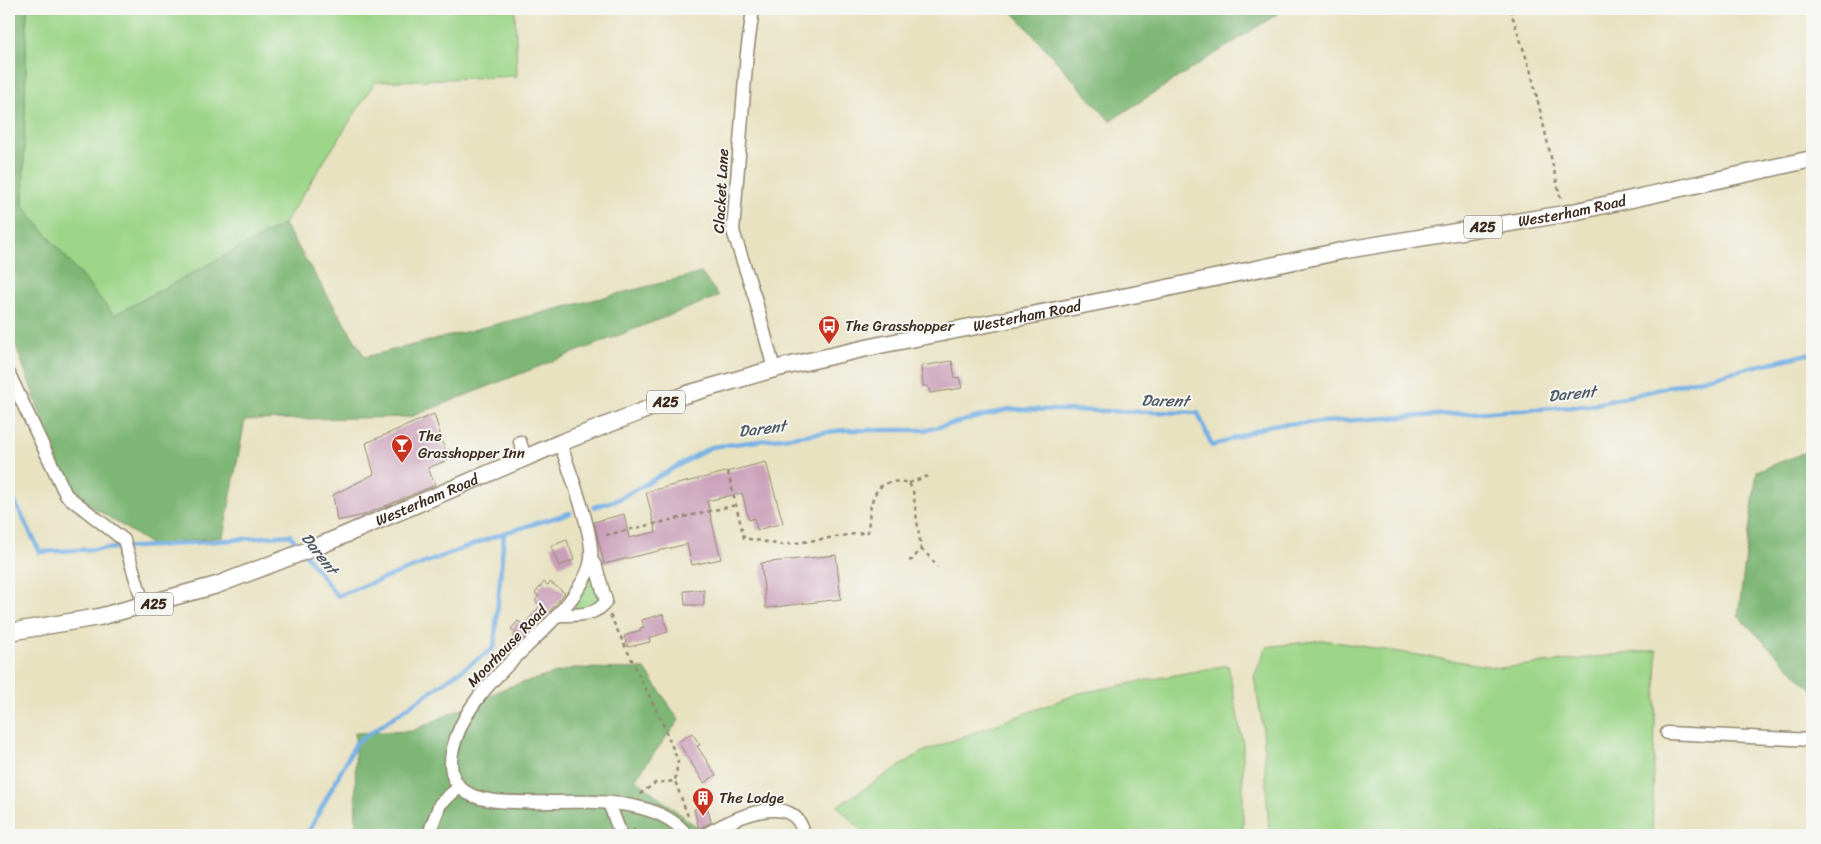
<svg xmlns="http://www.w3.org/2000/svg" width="1821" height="844" font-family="Sriracha,sans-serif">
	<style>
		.green { fill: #9cd588; stroke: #6c8053 }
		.forest { fill: #7db674; stroke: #5c7049 }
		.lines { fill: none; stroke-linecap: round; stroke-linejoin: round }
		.stream { stroke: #73afe4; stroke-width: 4.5 }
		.building { fill: #c99eb8 }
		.minor-casing { stroke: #928670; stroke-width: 15 }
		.major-casing { stroke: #928670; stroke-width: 19 }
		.path { stroke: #928670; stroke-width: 2.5; stroke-dasharray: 4 4; stroke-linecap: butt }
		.minor { stroke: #fff; stroke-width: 12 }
		.major { stroke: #fff; stroke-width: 16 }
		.labels { text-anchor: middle; stroke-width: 4; stroke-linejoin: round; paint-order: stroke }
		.shield { fill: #f6f6f2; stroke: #73675e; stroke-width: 1 }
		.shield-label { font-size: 14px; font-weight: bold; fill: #3b2a1e }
		.street-label { font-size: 15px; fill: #3b2a1e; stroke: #f6f6f2 }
		.poi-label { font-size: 15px; fill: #3b2a1e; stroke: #f6f6f2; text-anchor: start }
		.water-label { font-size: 16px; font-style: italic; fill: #4f5963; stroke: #f6f6f2 }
	</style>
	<rect width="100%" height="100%" fill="#f6f6f2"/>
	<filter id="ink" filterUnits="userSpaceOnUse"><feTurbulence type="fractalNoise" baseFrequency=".02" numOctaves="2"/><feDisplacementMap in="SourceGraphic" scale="10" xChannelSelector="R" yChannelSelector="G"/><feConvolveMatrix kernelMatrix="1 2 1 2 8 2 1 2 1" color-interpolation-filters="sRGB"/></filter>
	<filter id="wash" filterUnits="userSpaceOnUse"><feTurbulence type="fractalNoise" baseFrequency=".0096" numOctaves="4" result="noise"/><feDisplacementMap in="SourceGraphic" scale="20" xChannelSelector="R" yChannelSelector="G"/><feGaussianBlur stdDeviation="1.12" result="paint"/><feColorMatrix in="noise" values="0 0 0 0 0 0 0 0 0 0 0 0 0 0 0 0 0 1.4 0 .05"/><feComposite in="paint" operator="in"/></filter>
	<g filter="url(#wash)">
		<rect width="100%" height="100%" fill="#e8e2c1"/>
		<g class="green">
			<path d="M27 9H515L517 76 375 82 284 224 114 316 23 206Z"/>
			<path d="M591 572 601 597 598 603 578 612 573 611Z"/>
			<path d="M1323 640 1501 668 1657 650 1652 835H1269L1263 728 1254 677 1266 647Z"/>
			<path d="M1228 665 1243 745V835H866L837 806 922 752 1080 693Z"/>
		</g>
		<g class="forest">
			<path d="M9 9H27L23 206 114 315 284 224 365 357 701 273 719 296 410 417 245 420 223 537 152 545 68 491 9 326Z"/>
			<path d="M1010 9H1285L1110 121Z"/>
			<path d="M1812 450V690L1738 616 1757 471Z"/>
			<path d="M574 668 645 669 679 720 635 779 707 835H356L355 733 412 731 508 687Z"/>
		</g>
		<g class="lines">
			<g class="stream">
				<path d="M9 490 40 552 156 546 290 535 300 548"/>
				<path d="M594 507 617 500 711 447 844 430H927L1010 409 1198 413 1212 446 1271 425 1588 406 1812 353"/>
				<path d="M305 554 337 596 504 533 570 513"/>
				<path d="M307 835 356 743 494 648 504 533"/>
			</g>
		</g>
		<g id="blocks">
			<g class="building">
				<path d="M952 361 955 378 959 377 962 388 930 393 928 386H923L921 366Z"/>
				<path d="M434 414 448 460 428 468 435 485 364 515 337 521 333 495 374 474 366 443Z"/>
				<path d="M766 462 783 523 757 530 754 518 749 520 742 493 707 501 721 559 692 565 687 544 604 564 594 522 624 514 629 538 656 532 646 492Z"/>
				<path d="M567 540 574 560 559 566 551 546Z"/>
				<path d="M836 555 841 599 766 608 761 563Z"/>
				<path d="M544 582 548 585 550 582 565 593 549 612 519 642 513 637 516 633 511 629 518 621 524 625 541 605 535 601 539 596 535 593Z"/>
				<path d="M704 590V605H685L684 591Z"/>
				<path d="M663 614 668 632 649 638 650 642 628 647 624 636 641 630 640 628 644 627 642 620Z"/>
				<path d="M692 733 700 745 697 746 716 775 704 783 678 742Z"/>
				<path d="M707 806 711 822 699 829 694 809Z"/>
			</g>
		</g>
	</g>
	<g filter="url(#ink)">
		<use href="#blocks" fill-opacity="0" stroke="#928670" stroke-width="1"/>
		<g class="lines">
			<g class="minor-casing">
				<g id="minor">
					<path d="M753 9 747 53 733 231 755 298 774 369"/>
					<path d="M9 374 66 495 124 540 144 606"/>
					<path d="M520 442 525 457"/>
					<path d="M560 443C569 470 594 533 591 559 589 574 579 588 571 599 533 650 465 687 452 753 450 764 451 776 458 785 488 826 638 772 687 835"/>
					<path d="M559 615C575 615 598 616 606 601L596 567 591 559"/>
					<path d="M1667 733 1812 740"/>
					<path d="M609 803 621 835"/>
					<path d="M436 835 431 828 440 804 459 787"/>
					<path d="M705 835C730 820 795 787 804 835"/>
				</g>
			</g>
			<g class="major-casing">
				<g id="major">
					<path id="s1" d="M9 632 99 617 217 585 321 545 560 443 684 395 774 369 880 345 1153 291 1346 250 1564 214 1812 159"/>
				</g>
			</g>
			<g class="path">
				<path d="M1510 9 1531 72 1561 200"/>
				<path d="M728 472 744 538 783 545 868 532C870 505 871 474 909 483L913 491 921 549 912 560 905 561"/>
				<path d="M909 483 928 476"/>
				<path d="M606 535 736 505"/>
				<path d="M921 549 931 558 937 567"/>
				<path d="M610 615 662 722 678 761 675 781"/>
				<path d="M640 794 655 783 675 781 689 819"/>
				<path d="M633 829 637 835"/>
			</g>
			<use href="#minor" class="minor"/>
			<use href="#major" class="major"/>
		</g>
	</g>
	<defs>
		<g id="bus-pin" transform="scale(1.125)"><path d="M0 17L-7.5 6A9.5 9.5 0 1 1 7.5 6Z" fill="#c8321e" stroke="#f6f6f2"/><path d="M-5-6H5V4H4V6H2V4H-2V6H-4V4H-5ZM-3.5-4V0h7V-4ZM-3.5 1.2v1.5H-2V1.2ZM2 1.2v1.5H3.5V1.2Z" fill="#fff"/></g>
		<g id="bar-pin" transform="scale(1.125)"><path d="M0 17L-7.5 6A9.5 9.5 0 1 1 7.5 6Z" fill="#c8321e" stroke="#f6f6f2"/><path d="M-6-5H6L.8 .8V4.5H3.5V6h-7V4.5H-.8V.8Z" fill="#fff"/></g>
		<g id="building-pin" transform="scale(1.125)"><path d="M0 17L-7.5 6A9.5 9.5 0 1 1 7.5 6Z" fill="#c8321e" stroke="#f6f6f2"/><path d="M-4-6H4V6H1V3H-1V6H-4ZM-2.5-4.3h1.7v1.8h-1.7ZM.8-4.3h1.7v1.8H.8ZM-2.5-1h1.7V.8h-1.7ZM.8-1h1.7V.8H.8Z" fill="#fff"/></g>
	</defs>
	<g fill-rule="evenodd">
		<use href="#bus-pin" x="829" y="326"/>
		<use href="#bar-pin" x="402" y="445"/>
		<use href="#building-pin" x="703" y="798"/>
	</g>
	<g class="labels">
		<g class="shield">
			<rect x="1464" y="215.5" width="38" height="23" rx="4"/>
			<rect x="647" y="390.5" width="38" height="23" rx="4"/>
			<rect x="135" y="592.5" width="38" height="23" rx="4"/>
		</g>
		<g class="shield-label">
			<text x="1483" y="232">A25</text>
			<text x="666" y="407">A25</text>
			<text x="154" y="609">A25</text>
		</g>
		<g class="street-label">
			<text transform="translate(721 191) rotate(-87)" y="5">Clacket Lane</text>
			<text dy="5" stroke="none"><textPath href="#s1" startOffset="1625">Westerham Road</textPath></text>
			<text dy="5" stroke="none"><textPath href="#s1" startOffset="1070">Westerham Road</textPath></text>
			<text dy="5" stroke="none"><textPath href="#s1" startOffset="440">Westerham Road</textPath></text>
			<text transform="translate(507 646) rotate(-46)" y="5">Moorhouse Road</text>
		</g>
		<g class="poi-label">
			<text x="845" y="331">The Grasshopper</text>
			<text x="418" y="441">The<tspan x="418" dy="17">Grasshopper Inn</tspan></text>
			<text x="719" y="803">The Lodge</text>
		</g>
		<g class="water-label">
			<text transform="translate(1572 393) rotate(-6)" y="6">Darent</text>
			<text transform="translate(1165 400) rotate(1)" y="6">Darent</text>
			<text transform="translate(762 428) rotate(-7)" y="6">Darent</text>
			<text transform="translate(320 553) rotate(52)" y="6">Darent</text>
		</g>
	</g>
	<rect width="1821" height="844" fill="none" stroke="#f6f6f2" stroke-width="30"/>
</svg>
